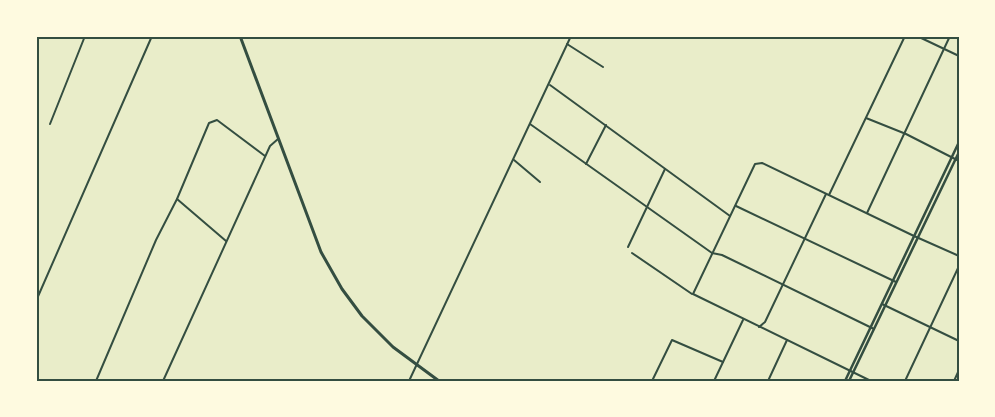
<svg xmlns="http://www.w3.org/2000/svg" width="995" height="417" font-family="'Alegreya Sans',sans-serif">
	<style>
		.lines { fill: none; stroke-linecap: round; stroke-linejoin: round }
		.minor { stroke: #344e41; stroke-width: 2 }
		.tertiary { stroke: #344e41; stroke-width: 2.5 }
		.trunk { stroke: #344e41; stroke-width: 3 }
		.neatline { fill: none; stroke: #344e41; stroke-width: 2 }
	</style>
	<rect width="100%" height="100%" fill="#e9edc9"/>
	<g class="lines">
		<g class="minor">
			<path d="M917 36 959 56"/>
			<path d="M567 44 603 67"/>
			<path d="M550 85 730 216"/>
			<path d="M866 118 906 134 959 161"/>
			<path d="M50 124 85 36"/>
			<path d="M530 124 712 253 722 255 874 329"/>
			<path d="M514 160 540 182"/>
			<path d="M586 164 606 125"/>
			<path d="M829 195 905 36"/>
			<path d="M177 199 226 241"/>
			<path d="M736 206 896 282"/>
			<path d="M867 213 950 36"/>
			<path d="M628 247 665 169"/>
			<path d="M632 253 692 294"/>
			<path d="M36 301 152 36"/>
			<path d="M882 304 959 341"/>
			<path d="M759 327 765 322 826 194"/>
			<path d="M96 381 156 240 177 199 209 123 217 120 265 156"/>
			<path d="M163 381 270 146 278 139"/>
			<path d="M409 381 571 36"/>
			<path d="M652 381 672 340 723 362"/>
			<path d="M714 381 743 320"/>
			<path d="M768 381 787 340"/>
			<path d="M871 381 693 294 755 164 762 163 914 236 959 256"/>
			<path d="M905 381 959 266"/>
			<path d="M954 381 959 370"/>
		</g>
		<g class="tertiary">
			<path d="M845 381 959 142"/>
			<path d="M849 381 959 152"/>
		</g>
		<path class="trunk" d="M240 36 321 252 342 289 362 316 393 347 439 381"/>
	</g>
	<rect width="995" height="417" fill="none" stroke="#fefae0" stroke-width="75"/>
	<rect x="38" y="38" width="920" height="342" class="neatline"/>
</svg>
